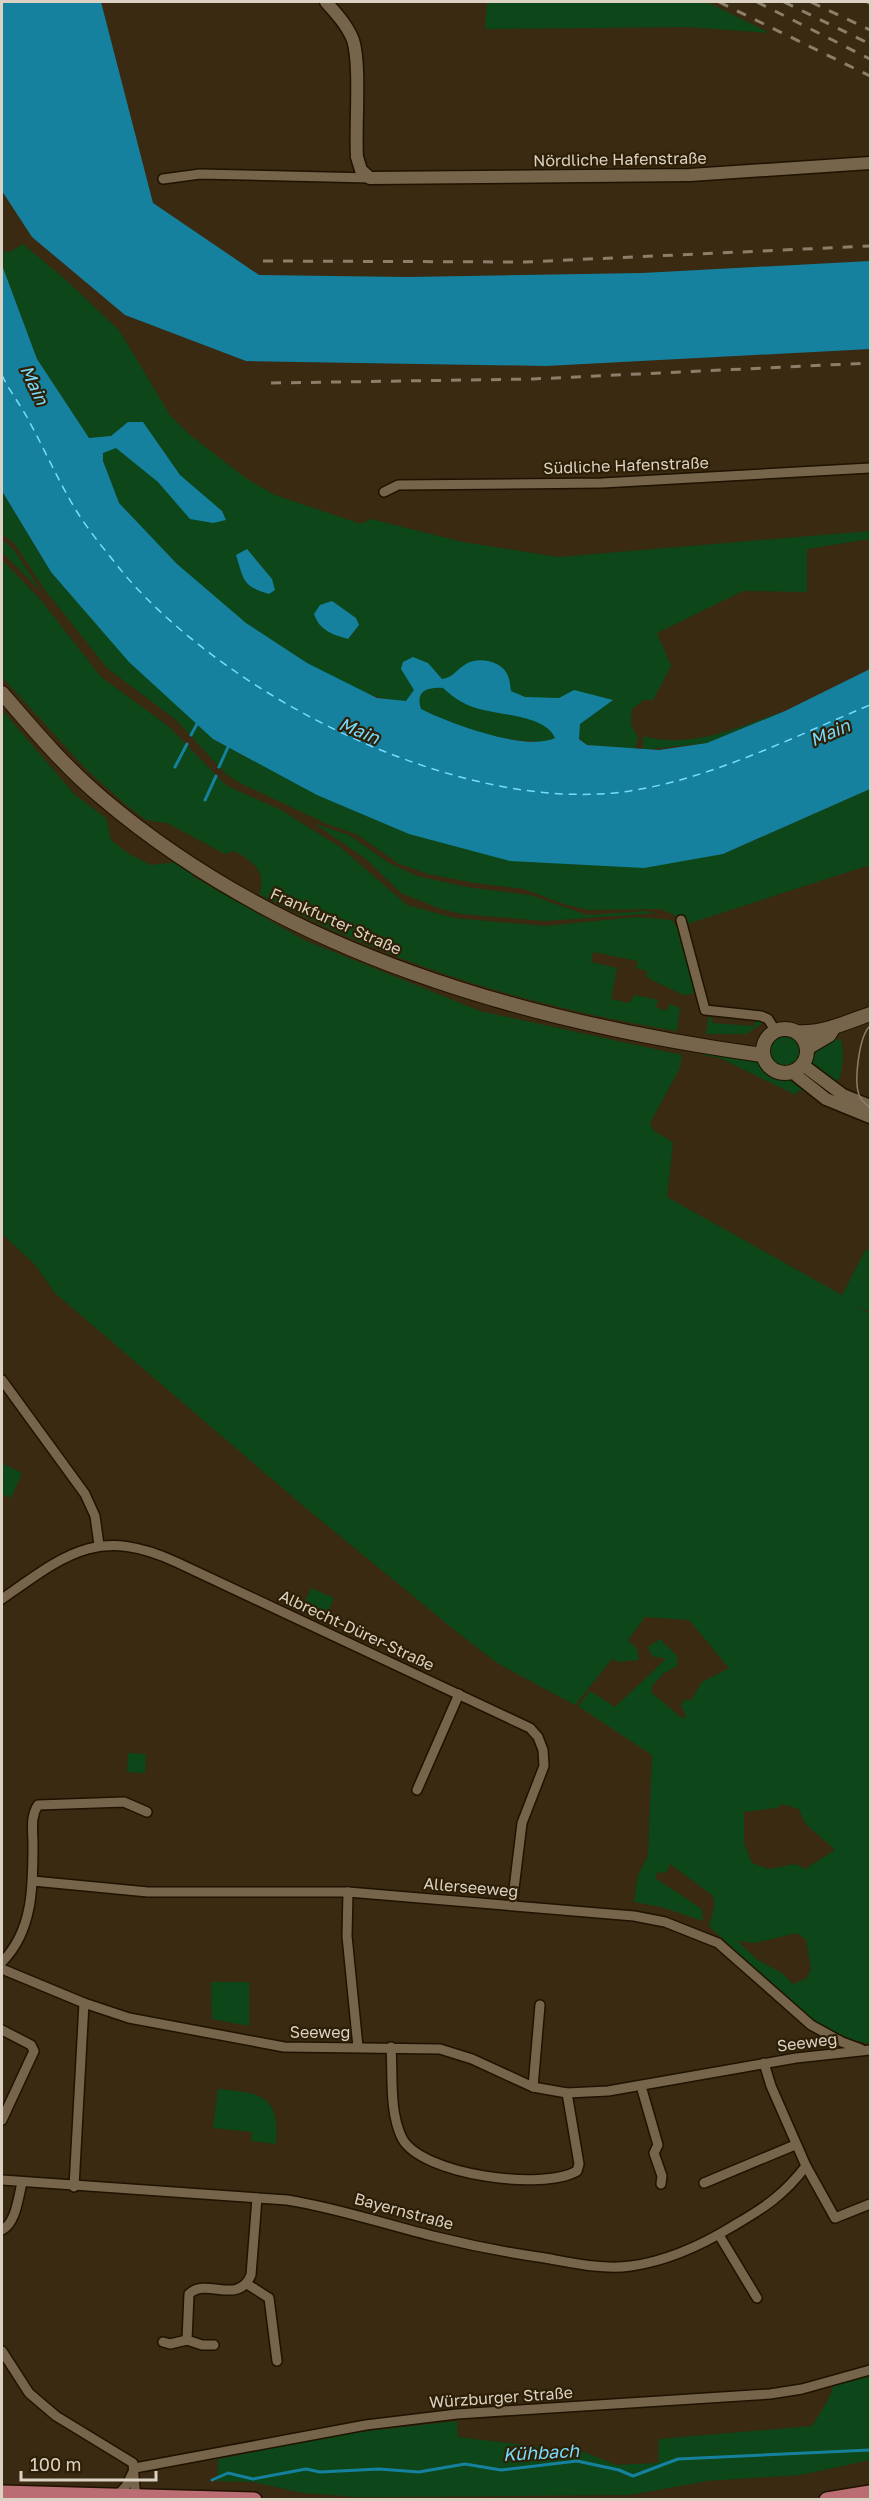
<svg xmlns="http://www.w3.org/2000/svg" width="872" height="2501" font-family="'Golos Text',sans-serif">
	<style>
		.green { fill: #0d4619; fill-rule: evenodd }
		.water { fill: #16819e; fill-rule: evenodd }
		.lines { fill: none; stroke-linecap: round; stroke-linejoin: round }
		.stream { stroke: #16819e; stroke-width: 3 }
		.ferry { stroke: #79dbfc; stroke-width: 1.5; stroke-dasharray: 8 6; stroke-linecap: butt }
		.minor-casing { stroke: #201200; stroke-width: 12 }
		.tertiary-casing { stroke: #201200; stroke-width: 15 }
		.secondary-casing { stroke: #201200; stroke-width: 16 }
		.primary-casing { stroke: #201200; stroke-width: 18 }
		.minor { stroke: #76654b; stroke-width: 9 }
		.tertiary { stroke: #76654b; stroke-width: 12 }
		.secondary { stroke: #76654b; stroke-width: 14 }
		.primary { stroke: #ba6d73; stroke-width: 15 }
		.tram { stroke: #8b7f6b; stroke-width: 1.5 }
		.rail { stroke: #8b7f6b; stroke-width: 3; stroke-dasharray: 10 10; stroke-linecap: butt }
		.labels { text-anchor: middle; stroke-width: 4.5; stroke-linejoin: round; paint-order: stroke }
		.street-label { font-size: 16px; fill: #dbd2c3; stroke: #2e2007 }
		.water-label { font-size: 18px; font-style: italic; fill: #79dbfc; stroke: #2e2007 }
	</style>
	<rect width="100%" height="100%" fill="#392a11"/>
	<g class="green">
		<path d="M487 2H707L770 33 688 27 485 29Z"/>
		<path d="M23 244 67 281 119 330 170 415 190 435 247 479 275 495 361 524 371 519 463 542 558 557 870 531V539L807 549V592L743 591 657 633 671 666 653 700H644L632 709 631 725 638 737 635 749 587 745 547 707 458 675 416 689 408 703C321 694 213 602 153 540 142 529 126 518 118 504 109 490 105 468 102 452L112 436 89 438 37 359 2 265V249L8 253Z"/>
		<path d="M2 491 51 572 213 739 325 798 723 854 870 789V865L684 925 674 915 661 909 588 910 564 904 524 889 475 883 428 874 399 864 358 835 327 824 238 782 226 774 176 720 107 668 45 590 15 544 2 534Z"/>
		<path d="M2 539 14 550 41 591 2 552Z"/>
		<path d="M2 560 40 599 101 677 167 725 227 786 281 810 340 847 407 905 454 918 545 926 636 917 672 920C681 930 699 984 693 994L683 995 650 979 646 976 647 971 636 968 638 961 593 952 591 962 617 968 611 999 629 1003 635 995 658 1000 656 1007 666 1011 670 1004 680 1008 677 1031C527 1006 394 965 259 894 268 873 252 860 234 851L225 854 167 823 146 820 125 804 85 768 2 677Z"/>
		<path d="M444 686 545 720 558 735C552 744 542 741 533 741 485 740 460 729 417 708L416 700 421 688Z"/>
		<path d="M2 710 75 795 106 818 111 840 127 853 151 865 178 862 195 874 192 876 304 940 480 1011 682 1055 680 1068 650 1123 654 1131 673 1142 667 1197 842 1295 866 1249 870 1251V1312L857 1305 870 1314V2044L844 2038 814 2024 709 1926 715 1904 712 1895 670 1864 666 1873 658 1872 655 1878 702 1909 703 1921 661 1907 634 1902 638 1875 648 1856 652 1755 578 1706 590 1691 615 1707 666 1659 652 1656 648 1647 660 1639 677 1656V1666L664 1673 652 1686V1693L683 1719 686 1715 681 1705 684 1700H691L702 1682 729 1668 689 1620 645 1617 628 1640 637 1649 639 1660 619 1662 612 1659 575 1705 497 1663 452 1628 301 1504 55 1293 35 1265 2 1234ZM782 1804 799 1809 805 1823 835 1850 805 1869 795 1864 769 1869 752 1863 744 1843V1812L777 1808ZM797 1933 806 1940 811 1969 807 1978 793 1984 782 1973 758 1960 737 1941 755 1943Z"/>
		<path d="M784 711 707 743 643 750V736C691 750 740 726 784 711Z"/>
		<path d="M315 824 349 835 389 863 417 876 466 887 530 895 587 915 645 911 657 913 545 921 462 914 441 909 401 893 366 859Z"/>
		<path d="M711 1016 713 1023 754 1026 755 1019 763 1023 746 1034H706L708 1019Z"/>
		<circle cx="784" cy="1051" r="18"/>
		<path d="M833 1038 841 1040C844 1051 844 1076 836 1084L811 1063C812 1048 821 1044 833 1038Z"/>
		<path d="M702 1051 756 1060 769 1074 793 1080 812 1094 798 1090 796 1095 720 1058 703 1055Z"/>
		<path d="M3 1464 22 1473 11 1498 2 1494Z"/>
		<path d="M311 1588 334 1598 328 1612 305 1602Z"/>
		<path d="M128 1753 146 1754 145 1773 127 1772Z"/>
		<path d="M211 1982H249V2026L212 2019Z"/>
		<path d="M218 2089C259 2093 280 2093 276 2144L251 2141 252 2132 213 2128Z"/>
		<path d="M870 2376V2460L801 2475 707 2481 630 2495 358 2497 303 2493 253 2482 217 2481 218 2459 348 2433 457 2421 458 2437 584 2452 616 2465 658 2463 659 2439 812 2426 827 2402 834 2385Z"/>
	</g>
	<g class="water">
		<path d="M2 2H101L153 203 259 275 408 277 642 273 870 261V349L546 366 246 361 125 315 32 237 2 191Z"/>
		<path d="M2 265 37 359 89 438 111 436 128 422H143L180 475 222 511 226 520 213 523 190 519 158 482 116 448 103 453V461L119 503 177 564 246 623 307 663 377 698 406 701 414 690 401 669 403 662 413 657 428 663 442 679C454 677 456 670 466 664 478 656 503 661 508 676 510 680 510 686 511 691L525 697 559 698 574 690 613 700 580 724 579 739 587 745 659 750 707 743 785 711 870 669V789L723 854 644 868 510 861 409 834 317 795 213 739 129 662 51 572 2 491ZM443 688C451 695 458 701 470 706 494 716 544 713 555 738 525 752 449 723 421 709 415 691 427 687 443 688Z"/>
		<path d="M247 549 272 579 275 590 269 594C242 586 244 580 236 555Z"/>
		<path d="M332 601 356 618 359 625 348 639C332 634 320 631 314 614L320 605Z"/>
	</g>
	<g class="lines">
		<g class="stream">
			<path d="M191 735 197 724"/>
			<path d="M175 767 187 744"/>
			<path d="M219 767 228 747"/>
			<path d="M205 800 216 776"/>
			<path d="M212 2480 228 2473 253 2479 306 2469 320 2472 379 2469 419 2472 465 2464 501 2470 577 2461 619 2470 633 2476 678 2459 870 2450"/>
		</g>
		<path class="ferry" d="M2 375C9 391 21 405 29 421 46 452 60 485 79 515 92 535 109 555 124 574 231 699 463 816 630 791 713 778 793 737 870 705"/>
		<g class="minor-casing">
			<g id="minor">
				<path d="M163 179 200 174 370 178"/>
				<path d="M384 492 398 485 602 483 870 468"/>
				<path d="M681 920 705 1010 761 1016 768 1019 775 1030"/>
				<path d="M2 1380 85 1494 95 1516 99 1545"/>
				<path d="M2 1599C66 1554 98 1526 176 1562L530 1728 538 1737 543 1750 544 1766 522 1823 512 1905"/>
				<path d="M417 1790 459 1694"/>
				<path d="M33 1881 148 1892H348L634 1916 665 1922 718 1943 811 2025 842 2042 861 2049"/>
				<path d="M348 1892 347 1936 358 2047"/>
				<path d="M2 1962C33 1931 33 1886 33 1845 33 1830 30 1817 38 1805L124 1802 147 1812"/>
				<path d="M2 1969 84 2003 129 2018 284 2047 440 2049 472 2059 533 2087 567 2093 608 2091 796 2058 870 2050"/>
				<path d="M2 2030 31 2045 34 2051 2 2120"/>
				<path d="M391 2047C393 2075 389 2112 402 2138 421 2175 543 2191 577 2171L579 2164 567 2093"/>
				<path d="M641 2086 658 2145 654 2153 662 2176 661 2184"/>
				<path d="M533 2087 540 2005"/>
				<path d="M806 2166 835 2218 870 2204"/>
				<path d="M2 2180 287 2200C338 2208 387 2225 437 2237 473 2246 509 2253 545 2258 573 2263 603 2270 631 2266 667 2261 702 2245 733 2226 764 2208 784 2195 806 2166L771 2086 764 2063"/>
				<path d="M704 2183 795 2145"/>
				<path d="M74 2187 84 2003"/>
				<path d="M2 2230C16 2223 18 2198 22 2183"/>
				<path d="M719 2235 757 2298"/>
				<path d="M247 2284 269 2298 277 2361"/>
				<path d="M163 2342 170 2344 187 2340"/>
				<path d="M214 2345H202L187 2340 189 2294C207 2277 238 2306 251 2275L257 2198"/>
				<path d="M2 2351 29 2393 56 2416 133 2463 136 2500"/>
				<path d="M135 2468 366 2425 457 2414 770 2394 802 2389 870 2370"/>
				<path d="M116 2497 126 2486 134 2470"/>
			</g>
		</g>
		<g class="tertiary-casing">
			<g id="tertiary">
				<path d="M326 2C336 13 347 25 353 40 361 65 355 127 357 157L361 170 370 178 690 175 870 163"/>
				<path d="M803 1065 843 1095 870 1106"/>
				<path d="M795 1071 797 1076 826 1099 870 1117"/>
			</g>
		</g>
		<g class="secondary-casing">
			<g id="secondary">
				<path d="M2 693C33 729 65 767 102 798 287 955 526 1022 762 1055"/>
				<circle cx="785" cy="1051" r="22"/>
				<path d="M797 1032C822 1034 847 1022 870 1014"/>
				<path d="M807 1048 829 1035 834 1027"/>
			</g>
		</g>
		<g class="primary-casing">
			<g id="primary">
				<path d="M2 2493 254 2500"/>
				<path d="M827 2500 870 2493"/>
			</g>
		</g>
		<use href="#minor" class="minor"/>
		<use href="#tertiary" class="tertiary"/>
		<use href="#secondary" class="secondary"/>
		<use href="#primary" class="primary"/>
		<path class="tram" d="M870 1026C859 1036 853 1084 860 1097 862 1102 867 1104 870 1108"/>
		<g class="rail">
			<path d="M719 2 870 76"/>
			<path d="M757 2 870 59"/>
			<path d="M784 2 870 44"/>
			<path d="M811 2 870 30"/>
			<path d="M867 2 870 3"/>
			<path d="M263 261 525 262 870 246"/>
			<path d="M271 383 533 379 870 363"/>
		</g>
	</g>
	<g class="labels">
		<g class="street-label">
			<text transform="translate(620 159) rotate(-1)" y="6">Nördliche Hafenstraße</text>
			<text transform="translate(626 465) rotate(-2)" y="6">Südliche Hafenstraße</text>
			<text transform="translate(336 921) rotate(24)" y="6">Frankfurter Straße</text>
			<text transform="translate(357 1630) rotate(25)" y="6">Albrecht-Dürer-Straße</text>
			<text transform="translate(471 1887) rotate(5)" y="6">Allerseeweg</text>
			<text x="320" y="2038">Seeweg</text>
			<text transform="translate(807 2042) rotate(-7)" y="6">Seeweg</text>
			<text transform="translate(404 2211) rotate(15)" y="6">Bayernstraße</text>
			<text transform="translate(501 2397) rotate(-4)" y="6">Würzburger Straße</text>
		</g>
		<g class="water-label">
			<text transform="translate(34 385) rotate(65)" y="6">Main</text>
			<text transform="translate(359 731) rotate(22)" y="6">Main</text>
			<text transform="translate(830 733) rotate(-23)" y="6">Main</text>
			<text transform="translate(541 2453) rotate(-3)" y="6">Kühbach</text>
		</g>
	</g>
	<rect width="872" height="2501" fill="none" stroke="#dbd2c3" stroke-width="6"/>
	<path d="M21 2471v9h135v-9" fill="none" stroke="#dbd2c3" stroke-width="3"/>
	<text x="30" y="2471" font-size="18" fill="#dbd2c3" stroke="#2e2007" stroke-width="4.5" paint-order="stroke">100 m</text>
</svg>
